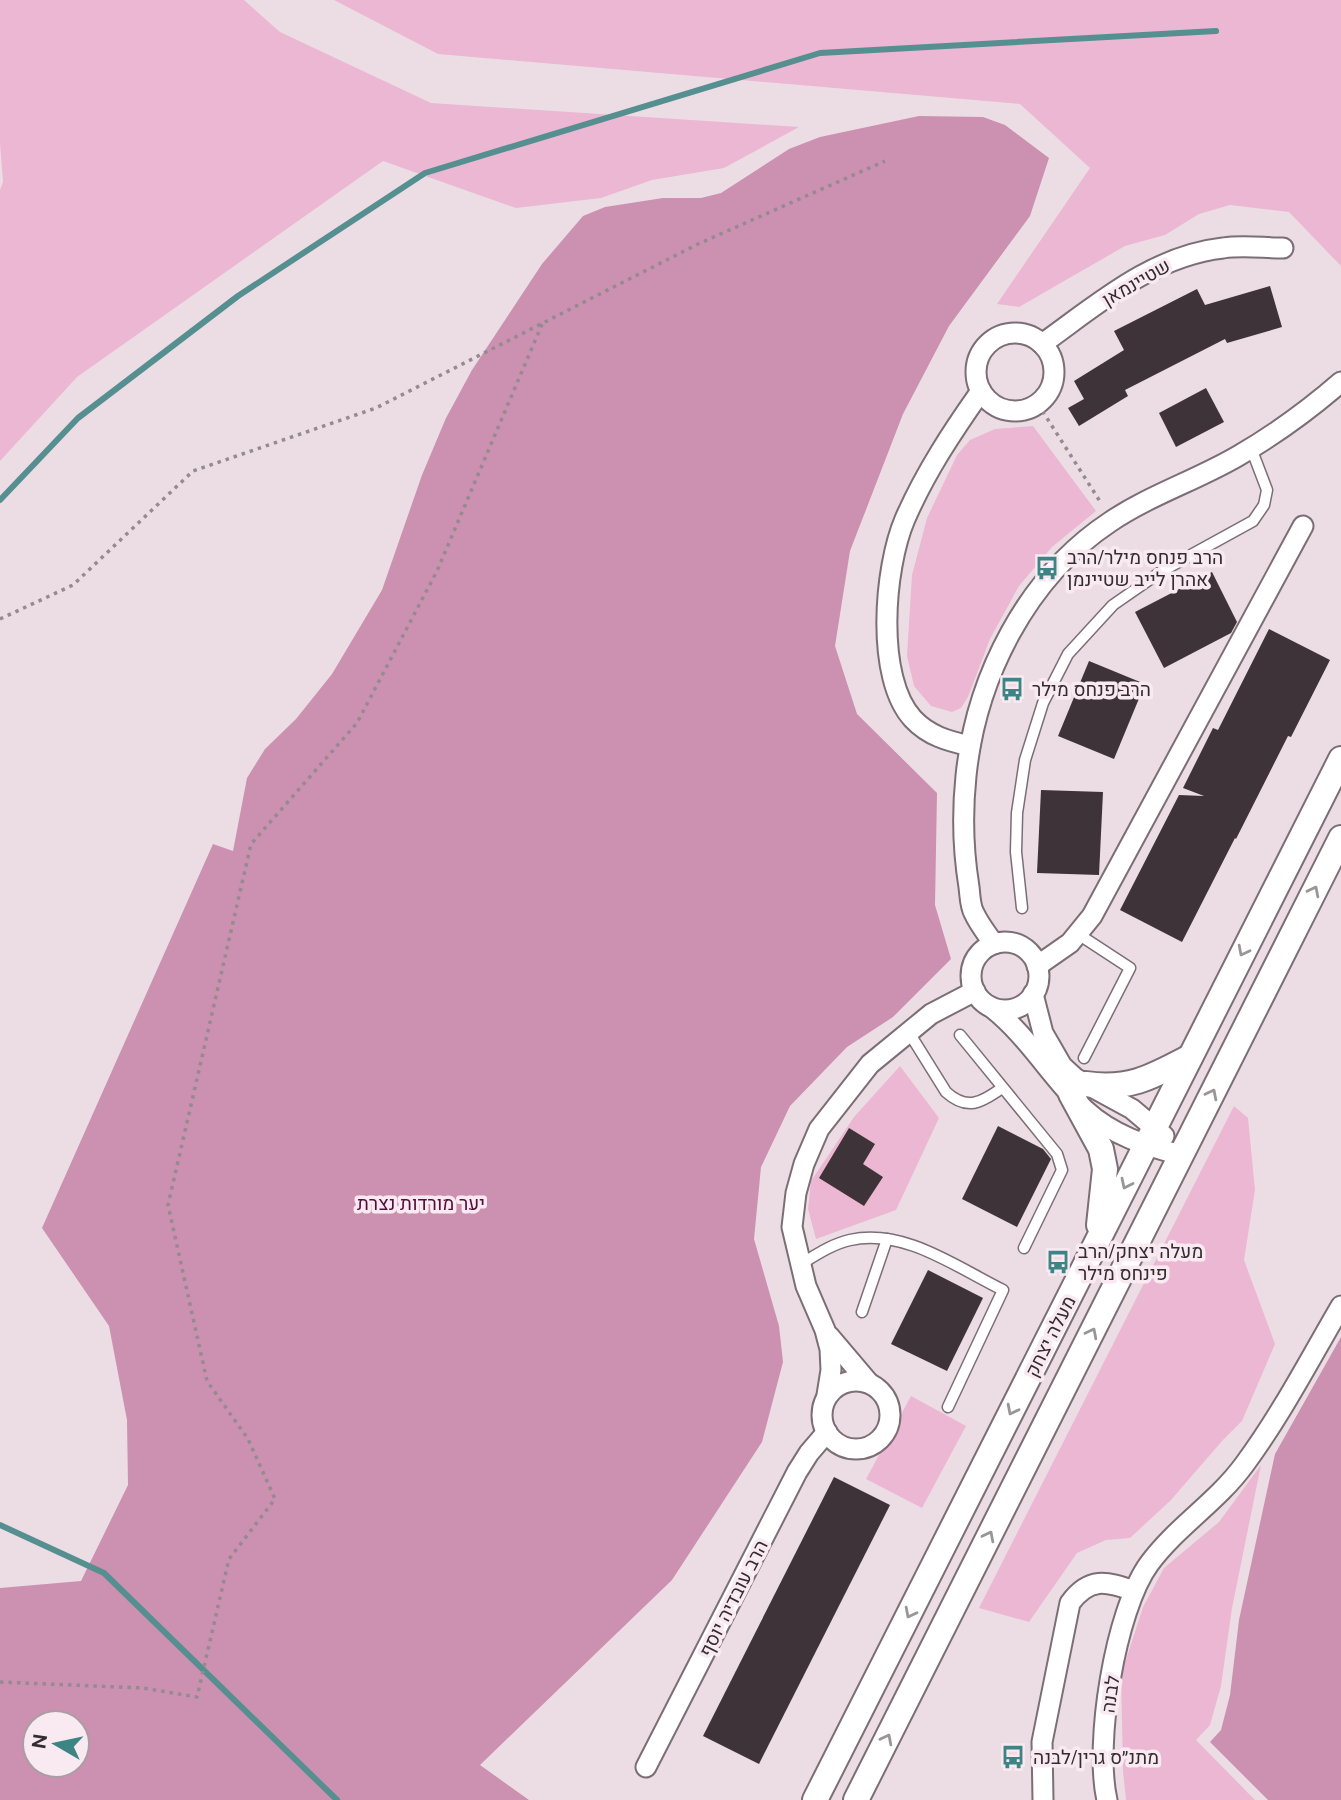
<svg xmlns="http://www.w3.org/2000/svg" width="1341" height="1800" font-family="'Public Sans',Heebo,sans-serif">
	<style>
		.green { fill: #ecb7d3 }
		.forest { fill: #cc90b1; fill-rule: evenodd }
		.lines { fill: none; stroke-linecap: round; stroke-linejoin: round }
		.stream { stroke: #558f8f; stroke-width: 6 }
		.building { fill: #3e3338 }
		.service-casing { stroke: #7b6e75; stroke-width: 13 }
		.minor-casing { stroke: #7b6e75; stroke-width: 23 }
		.tertiary-casing { stroke: #7b6e75; stroke-width: 28 }
		.path { stroke: #958a90; stroke-width: 3.5; stroke-dasharray: 3.5 5; stroke-linecap: butt }
		.service { stroke: #fff; stroke-width: 10 }
		.minor { stroke: #fff; stroke-width: 19 }
		.tertiary { stroke: #fff; stroke-width: 24 }
		.oneway { stroke: #999698 }
		.labels { text-anchor: middle; stroke-width: 7; stroke-linejoin: round; paint-order: stroke }
		.street-label { font-size: 19px; fill: #332d30; stroke: #f9eaf2 }
		.poi-label { font-size: 19px; fill: #332d30; stroke: #f9eaf2; text-anchor: start }
		.park-label { font-size: 19px; fill: #540d3c; stroke: #f9eaf2 }
	</style>
	<rect width="100%" height="100%" fill="#ecdde5"/>
	<g class="green">
		<path d="M0 0H244L280 32 431 103 799 127 724 168 652 180 601 198 516 208 383 161 77 377 0 461V190L3 182 0 143Z"/>
		<path d="M334 0H1341V266L1289 212 1230 205 1199 214 1165 235 1125 246 1019 307 997 304 1090 168 1020 104 438 54Z"/>
		<path d="M1033 426 1096 511 1052 547 1019 586 990 639 968 697 961 708 952 712 931 706 914 686 907 656 912 575 927 518 957 455 970 440 995 429Z"/>
		<path d="M900 1066 939 1118 896 1210 816 1239 808 1209 811 1181 854 1117Z"/>
		<path d="M1234 1106 1248 1118 1255 1190 1244 1260 1275 1344 1242 1421 1222 1441 1171 1500 1130 1538 1106 1540 1077 1553 1029 1622 979 1608Z"/>
		<path d="M911 1396 966 1426 922 1508 866 1479Z"/>
		<path d="M1261 1465 1232 1608 1221 1686 1210 1725 1196 1740 1255 1800H1126L1123 1771 1121 1675 1143 1607 1164 1568 1219 1522Z"/>
	</g>
	<g class="forest">
		<path d="M919 116 983 117 1005 125 1049 158 1030 216 949 326 903 414 850 551 835 646 857 714 937 793 935 905 951 959 893 1017 847 1047 790 1106 761 1167 754 1239 779 1326 783 1362 762 1442 672 1580 480 1765 529 1800H0V1588L81 1581 128 1485 127 1420 109 1326 42 1228 213 844 233 851 247 778 265 749 296 719 332 674 382 590 422 475 446 418 472 370 542 264 583 216 605 207 663 198H701L721 193 789 149 820 137ZM77 1723V1765H35V1723Z"/>
		<path d="M1341 1337V1800H1268L1210 1742 1221 1730 1230 1695 1239 1620 1275 1454Z"/>
	</g>
	<g class="lines">
		<g class="stream">
			<path d="M0 500 78 418 238 296 425 173 820 53 1216 31"/>
			<path d="M0 1525 104 1573 337 1800"/>
		</g>
	</g>
	<g class="building">
		<path d="M1270 286 1282 327 1227 343 1225 339 1125 390 1128 396 1079 426 1068 408 1084 399 1074 381 1124 350 1114 331 1197 289 1205 305Z"/>
		<path d="M1206 388 1224 422 1176 447 1159 413Z"/>
		<path d="M1212 572 1237 622 1231 633 1164 668 1135 612Z"/>
		<path d="M1269 629 1330 660 1291 737 1288 736 1236 839 1235 838 1182 942 1120 910 1179 795 1204 796 1183 788 1213 728 1218 730Z"/>
		<path d="M1089 661 1145 684 1114 759 1058 736Z"/>
		<path d="M1041 790 1103 792 1099 875 1037 873Z"/>
		<path d="M998 1126 1043 1149 1051 1159 1017 1227 962 1199Z"/>
		<path d="M849 1128 875 1144 863 1164 883 1177 864 1206 819 1178Z"/>
		<path d="M928 1270 983 1298 947 1371 891 1344Z"/>
		<path d="M834 1477 890 1505 759 1764 703 1736Z"/>
	</g>
	<g class="lines">
		<g class="service-casing">
			<g id="service">
				<path d="M1022 908 1016 852 1017 813 1025 760 1043 703 1068 654 1113 605 1162 571 1253 521 1264 505 1267 490 1251 448"/>
				<path d="M1078 934 1130 968 1084 1058"/>
				<path d="M908 1031 946 1092C967 1111 981 1103 1002 1088"/>
				<path d="M960 1035 1057 1154 1062 1170 1024 1248"/>
				<path d="M801 1264C816 1255 832 1244 850 1240 904 1228 956 1267 1003 1290L948 1407"/>
				<path d="M862 1312 887 1239"/>
			</g>
		</g>
		<g class="minor-casing">
			<g id="minor">
				<circle cx="1015" cy="372" r="39"/>
				<path d="M1042 344C1098 304 1152 256 1223 248 1243 245 1263 248 1283 248"/>
				<path d="M970 746C948 741 929 736 913 719 875 678 884 568 905 519 925 473 952 432 981 391"/>
				<circle cx="1005" cy="976" r="34"/>
				<path d="M994 944C987 934 979 924 974 913 970 906 970 895 969 887 963 850 962 814 966 776 976 677 1027 577 1110 522 1150 495 1197 480 1238 456 1274 435 1310 409 1341 382"/>
				<path d="M1037 966 1070 943 1092 916 1303 526"/>
				<path d="M1033 994 1043 1033 1062 1066 1075 1078 1132 1109 1164 1136"/>
				<path d="M991 1007C1028 1036 1051 1077 1085 1110 1112 1135 1146 1146 1181 1155"/>
				<path d="M829 1336 868 1382"/>
				<circle cx="856" cy="1415" r="34"/>
				<path d="M827 1395 831 1370 830 1349 825 1330 806 1286 792 1227 796 1193 804 1164 819 1129 870 1064 931 1014 975 991"/>
				<path d="M646 1767 797 1472 809 1453 827 1432"/>
				<path d="M1043 1800 1042 1742 1070 1603C1089 1577 1106 1581 1134 1591"/>
				<path d="M1107 1800C1094 1744 1115 1611 1149 1564 1177 1526 1216 1503 1244 1465 1281 1415 1310 1359 1341 1306"/>
			</g>
		</g>
		<g class="tertiary-casing">
			<g id="tertiary">
				<path d="M1086 1084C1130 1090 1152 1077 1190 1057"/>
				<path d="M1071 1094 1101 1149 1105 1169 1099 1225"/>
				<path d="M815 1800 1341 759"/>
				<path d="M856 1800 1341 838"/>
			</g>
		</g>
		<g class="path">
			<path d="M1038 404 1101 503"/>
			<path d="M0 619 73 585 193 471 376 408 698 244 885 161"/>
			<path d="M0 1682 143 1688 197 1697 229 1559 275 1499 248 1439 207 1381 168 1205 251 844 357 723 437 571 543 322"/>
		</g>
		<use href="#service" class="service"/>
		<use href="#minor" class="minor"/>
		<use href="#tertiary" class="tertiary"/>
	</g>
	<defs><path id="oneway-chevron" d="M-2-3.5L2.5 0L-2 3.5" fill="none" stroke-width="1.6" stroke-linecap="round" stroke-linejoin="round" transform="scale(1.75)"/></defs>
	<g class="oneway">
		<use href="#oneway-chevron" transform="translate(1314 891) rotate(-63)"/>
		<use href="#oneway-chevron" transform="translate(1243 951) rotate(117)"/>
		<use href="#oneway-chevron" transform="translate(1212 1094) rotate(-63)"/>
		<use href="#oneway-chevron" transform="translate(1126 1184) rotate(116)"/>
		<use href="#oneway-chevron" transform="translate(1092 1333) rotate(-63)"/>
		<use href="#oneway-chevron" transform="translate(1012 1410) rotate(117)"/>
		<use href="#oneway-chevron" transform="translate(989 1536) rotate(-63)"/>
		<use href="#oneway-chevron" transform="translate(910 1613) rotate(117)"/>
		<use href="#oneway-chevron" transform="translate(887 1739) rotate(-63)"/>
	</g>
	<defs>
		<g id="bus-bare" transform="scale(1.89)"><path d="M-5-6H5V4H4V6H2V4H-2V6H-4V4H-5ZM-3.5-4V0h7V-4ZM-3.5 1.2v1.5H-2V1.2ZM2 1.2v1.5H3.5V1.2Z" fill="#3d8584" stroke="#f9eaf2" stroke-width="2.5" paint-order="stroke"/></g>
	</defs>
	<g fill-rule="evenodd">
		<use href="#bus-bare" x="1047" y="568"/>
		<use href="#bus-bare" x="1012" y="689"/>
		<use href="#bus-bare" x="1058" y="1262"/>
		<use href="#bus-bare" x="1013" y="1757"/>
	</g>
	<g class="labels">
		<g class="street-label">
			<text transform="translate(1136 282) rotate(-30)" y="7">שטיינמאן</text>
			<text transform="translate(1050 1336) rotate(-63)" y="7">מעלה יצחק</text>
			<text transform="translate(733 1598) rotate(-63)" y="7">הרב עובדיה יוסף</text>
			<text transform="translate(1110 1694) rotate(-82)" y="7">לבנה</text>
		</g>
		<g class="poi-label">
			<text x="1067" y="564">הרב פנחס מילר/הרב<tspan x="1067" dy="22">אהרן לייב שטיינמן</tspan></text>
			<text x="1032" y="696">הרב פנחס מילר</text>
			<text x="1078" y="1258">מעלה יצחק/הרב<tspan x="1078" dy="22">פינחס מילר</tspan></text>
			<text x="1033" y="1764">מתנ״ס גרין/לבנה</text>
		</g>
		<g class="park-label">
			<text x="421" y="1210">יער מורדות נצרת</text>
		</g>
	</g>
	<g transform="translate(56 1744) rotate(279)"><circle r="33" fill="#f9eaf2" stroke="#aa9ea4" stroke-width="2"/>
	<path d="M0-5L12 26L0 18L-12 26Z" fill="#3d8584"/>
	<text y="-10" font-size="19" font-weight="bold" text-anchor="middle" fill="#332d30">N</text>
	</g>
</svg>
